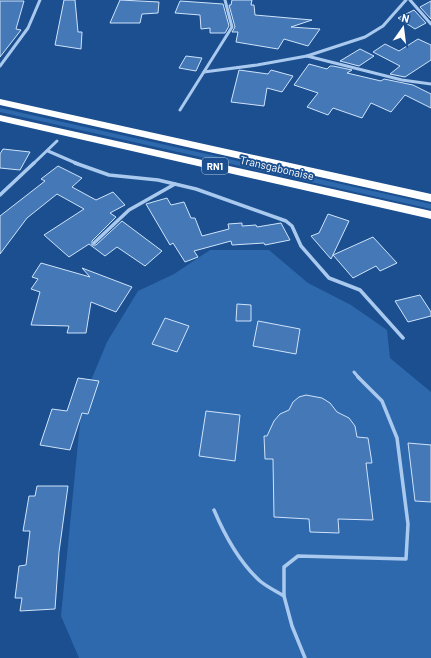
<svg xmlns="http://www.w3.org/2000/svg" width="431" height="658" font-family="Barlow,sans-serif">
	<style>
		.green { fill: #2e69ad }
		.building { fill: #4478b7; stroke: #cfe3fa }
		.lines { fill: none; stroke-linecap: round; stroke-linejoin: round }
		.lane-far1 { stroke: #a9c9ee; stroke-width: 3 }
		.lane { stroke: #a9c9ee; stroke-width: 3.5 }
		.street-far1 { stroke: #a9c9ee; stroke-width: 3 }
		.street { stroke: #a9c9ee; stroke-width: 3.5 }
		.highway { fill: #fff; fill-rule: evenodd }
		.labels { text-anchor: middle; stroke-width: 4; stroke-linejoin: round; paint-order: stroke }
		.shield { fill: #1b4f8f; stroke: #bbcadd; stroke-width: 1 }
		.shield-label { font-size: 10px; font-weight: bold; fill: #fff }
		.street-label { font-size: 11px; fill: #fff; stroke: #1b4f8f }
	</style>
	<rect width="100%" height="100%" fill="#1b4f8f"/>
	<g class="green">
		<path d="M0 108 431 204V209L0 112Z"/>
		<path d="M210 250H269L308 283 351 305 387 330 390 358 431 392V658H79L61 616 82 402 107 342 138 291 174 274Z"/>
	</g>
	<g class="building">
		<path d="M64 0H75L78 32H82L81 49 55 45Z"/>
		<path d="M120 0 159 2 158 13 142 14 140 23H110Z"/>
		<path d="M232 0H252L251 5H254L255 15 312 20 291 27 320 29 308 46 284 39 278 49 236 42 238 32H232L235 27 229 5H231Z"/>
		<path d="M0 1H24L16 29 21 30 0 57Z"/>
		<path d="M180 1 223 4 229 26 225 33H210V28L201 29 200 15 175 13Z"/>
		<path d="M431 1V19L420 7Z"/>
		<path d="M414 10 426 23 415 29 398 18Z"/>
		<path d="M418 39 431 45V60L405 77 390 74 400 66 373 52 385 44 399 51Z"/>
		<path d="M360 49 374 56 359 66 340 61Z"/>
		<path d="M186 56 202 58 196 71 179 68Z"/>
		<path d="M309 64 327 69 330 66H333L352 70 347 73 381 81 384 79 413 85 431 94V108L405 95 391 112 371 103 362 118 333 108 328 115 307 107 318 93 294 85Z"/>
		<path d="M239 70 268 74 271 70 293 76 282 92 267 88 264 106 231 102Z"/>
		<path d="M3 149 30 152 20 170 0 168V154Z"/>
		<path d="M58 166 82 178 72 187 96 200 113 192 125 205 110 213 116 217 92 241V245H96L122 221 162 251 145 266 117 247 105 256 89 244 69 257 44 235 84 209 57 194 27 218 0 254V216L45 181 41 179Z"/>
		<path d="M167 198 171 205 184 202 191 218H195L202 236 229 229 228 224 242 223V226L256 225 257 227 281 223 290 240 265 245 264 243 232 245 231 241 194 251 198 257 185 262 173 243 170 245 146 204Z"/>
		<path d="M328 214 349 221 331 259 311 236 319 233Z"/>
		<path d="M373 237 397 263 380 271 376 266 353 278 333 255Z"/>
		<path d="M41 263 90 277 82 268 132 287 116 312 91 302 86 333H67L69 326 31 325 40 292 31 289 38 279 32 277Z"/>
		<path d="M420 295 431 312V316L408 322 395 301Z"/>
		<path d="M237 304 251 305V321H236Z"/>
		<path d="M165 318 189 326 177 352 152 344Z"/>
		<path d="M258 321 300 329 296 354 253 346Z"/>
		<path d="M78 378 99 381 88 414 82 413 70 450 40 445 52 409 67 411Z"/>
		<path d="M306 395 322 398 330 403 337 412 349 418 355 426 357 437 368 438 372 463H366L373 520 338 519 339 533 310 532 309 519 274 517 273 459H265L264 436H267L274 421 280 414 289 410 293 402 299 397Z"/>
		<path d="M206 411 240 415 235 461 199 456Z"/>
		<path d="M408 443 431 445V502L415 501Z"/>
		<path d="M37 486H68L59 552 55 609 20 611 22 598H15L19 566 26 565 30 531H23L29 496H35Z"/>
	</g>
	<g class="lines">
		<path class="lane-far1" d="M354 372 359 378"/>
		<g class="lane">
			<path d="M214 510C225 536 239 562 260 581 267 587 276 591 284 596"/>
			<path d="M305 658 292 626 284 596V567L298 556 406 559 408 524 397 438 382 401 358 377"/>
		</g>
		<g class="street-far1">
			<path d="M410 0 431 24"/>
			<path d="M307 56 365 37 383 26 406 0"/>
			<path d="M0 66 28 28 40 0"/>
			<path d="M204 72 257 65 307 56 402 80 431 84"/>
			<path d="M180 110 232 27 225 0"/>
			<path d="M48 151 78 164"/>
			<path d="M33 164 57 141"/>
		</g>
		<g class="street">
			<path d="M75 163 109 175 158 180 196 189 286 221 292 226 301 246 329 278 360 290 403 338"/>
			<path d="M0 195 34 163"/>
			<path d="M94 243 129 210 175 184"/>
		</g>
		<g class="highway">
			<path d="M0 99 431 194V202L0 105Z"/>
			<path d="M0 115 431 211V219L0 121Z"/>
		</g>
	</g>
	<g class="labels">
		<rect class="shield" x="202" y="158" width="26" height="16" rx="3"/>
		<g class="shield-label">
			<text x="215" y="170">RN1</text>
		</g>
		<g class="street-label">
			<text transform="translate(277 168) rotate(13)" y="4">Transgabonaise</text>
		</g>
	</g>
	<g transform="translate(403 28) rotate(14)" stroke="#1b4f8f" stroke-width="3" paint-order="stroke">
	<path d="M0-3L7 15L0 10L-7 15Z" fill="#ffffff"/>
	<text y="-6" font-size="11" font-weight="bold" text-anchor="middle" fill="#ffffff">N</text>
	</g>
</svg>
